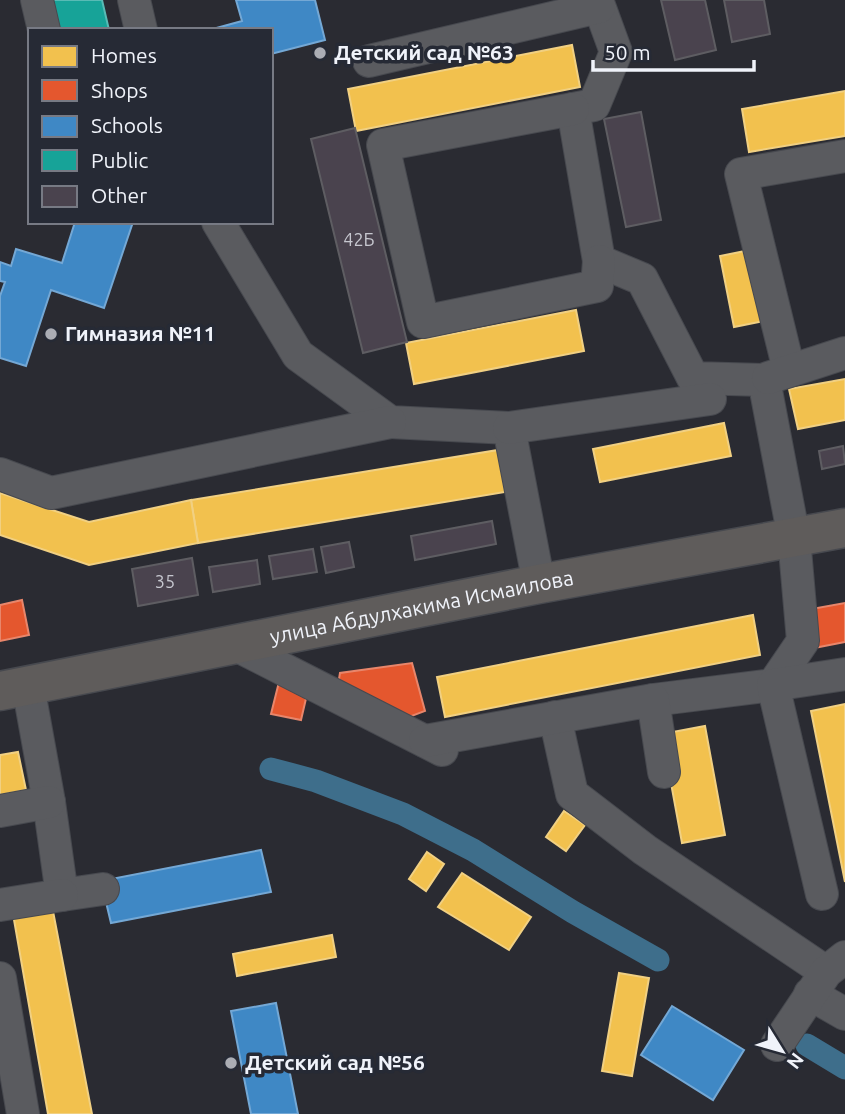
<svg xmlns="http://www.w3.org/2000/svg" width="845" height="1114" font-family="Ubuntu,sans-serif">
	<style>
		.homes { fill: #f2c14e; stroke: #f1d082; stroke-width: 2 }
		.shops { fill: #e4572e; stroke: #e8866b; stroke-width: 2 }
		.schools { fill: #3f88c5; stroke: #74a8d5; stroke-width: 2 }
		.public { fill: #17a398; stroke: #58bbb5; stroke-width: 2 }
		.lines { fill: none; stroke-linecap: round; stroke-linejoin: round }
		.canal { stroke: #3e6e8b; stroke-width: 23 }
		.building { fill: #4a434e; stroke: #5e5d62; stroke-width: 2 }
		.minor-casing { stroke: #47494f; stroke-width: 34 }
		.major-casing { stroke: #47494f; stroke-width: 41 }
		.minor { stroke: #5a5b5f; stroke-width: 32 }
		.major { stroke: #5f5c5b; stroke-width: 38 }
		.poi-dot { fill: #abadb4; stroke: #262a35; stroke-width: 2.5 }
		.labels { text-anchor: middle; stroke-width: 7; stroke-linejoin: round; paint-order: stroke }
		.number-label { font-size: 18px; fill: #c6c7cf }
		.poi-label { font-size: 21px; font-weight: bold; fill: #f0f3fa; stroke: #262a35; text-anchor: start }
		.street-label { font-size: 21px; fill: #f0f3fa; stroke: #262a35 }
	</style>
	<rect width="100%" height="100%" fill="#2a2b32"/>
	<g class="homes">
		<path d="M572 45 580 87 356 131 348 89Z"/>
		<path d="M845 91V136L749 152 742 109Z"/>
		<path d="M755 249 769 320 734 327 720 256Z"/>
		<path d="M576 310 584 351 414 384 406 343Z"/>
		<path d="M845 379V420L798 429 789 389Z"/>
		<path d="M724 423 731 456 600 482 593 449Z"/>
		<path d="M498 450 505 492 198 543 191 500Z"/>
		<path d="M0 493 89 522 191 500 198 543 89 565 0 535Z"/>
		<path d="M753 615 760 655 445 717 437 677Z"/>
		<path d="M845 704V882L811 711Z"/>
		<path d="M705 726 725 835 682 843 662 734Z"/>
		<path d="M18 752 26 790 0 795V755Z"/>
		<path d="M564 811 585 825 566 851 546 837Z"/>
		<path d="M427 852 444 864 426 891 409 879Z"/>
		<path d="M462 873 531 917 509 950 438 907Z"/>
		<path d="M52 906 92 1114H48L13 914Z"/>
		<path d="M332 935 336 957 237 976 233 954Z"/>
		<path d="M619 973 649 978 632 1076 602 1071Z"/>
	</g>
	<g class="shops">
		<path d="M22 600 29 635 0 641V605Z"/>
		<path d="M845 603V642L814 648 806 610Z"/>
		<path d="M412 663 425 711 401 720 338 685 340 673Z"/>
		<path d="M279 682 308 690 301 720 271 714Z"/>
	</g>
	<g class="schools">
		<path d="M236 0H315L325 40 271 54V30H209L242 21Z"/>
		<path d="M75 222H133L104 308 51 290 26 366 0 358V296L5 282 0 281V262L11 266 16 249 62 263Z"/>
		<path d="M261 850 271 892 111 923 101 881Z"/>
		<path d="M276 1003 298 1114H251L231 1011Z"/>
		<path d="M672 1006 744 1050 713 1100 641 1055Z"/>
	</g>
	<path class="public" d="M48 0H102L109 30H55Z"/>
	<g class="lines">
		<g class="canal">
			<path d="M271 769 316 781 403 814 473 850 573 912 658 960"/>
			<path d="M807 1045 845 1068"/>
		</g>
	</g>
	<g class="building">
		<path d="M661 0H705L716 50 675 60Z"/>
		<path d="M724 0H764L770 34 732 42Z"/>
		<path d="M641 112 661 220 626 227 604 119Z"/>
		<path d="M355 128 407 342 363 353 311 139Z"/>
		<path d="M843 446 845 464 822 469 819 451Z"/>
		<path d="M492 521 496 544 415 560 411 536Z"/>
		<path d="M349 542 354 567 326 573 321 547Z"/>
		<path d="M313 549 317 572 273 579 269 556Z"/>
		<path d="M192 558 198 595 138 606 132 569Z"/>
		<path d="M257 560 260 584 213 592 209 567Z"/>
	</g>
	<g class="lines">
		<g class="minor-casing">
			<g id="minor">
				<path d="M37 0 44 30"/>
				<path d="M134 0 141 30"/>
				<path d="M597 0 616 52 594 105 573 109 599 261 642 279 693 378 764 380 794 538 803 641 773 685 653 700"/>
				<path d="M369 61 599 7"/>
				<path d="M573 109 383 145 423 322 597 286 599 261"/>
				<path d="M218 222 298 355 390 422 509 428 539 584"/>
				<path d="M789 370 741 174 845 156"/>
				<path d="M768 378 845 353"/>
				<path d="M509 428 710 399"/>
				<path d="M0 474 51 493 390 422"/>
				<path d="M234 644 442 750"/>
				<path d="M28 686 49 802 62 895 103 889"/>
				<path d="M555 717 572 794 645 850 826 972"/>
				<path d="M425 741 653 700 664 772"/>
				<path d="M0 811 49 802"/>
				<path d="M822 894 773 685 845 674"/>
				<path d="M0 905 62 895"/>
				<path d="M0 978 23 1114"/>
				<path d="M810 994 845 1014"/>
				<path d="M777 1045 826 972 845 957"/>
			</g>
		</g>
		<g class="major-casing">
			<g id="major">
				<path id="s1" d="M0 691 539 584 845 528"/>
			</g>
		</g>
		<use href="#minor" class="minor"/>
		<use href="#major" class="major"/>
	</g>
	<g class="poi-dot">
		<circle cx="320" cy="53" r="7"/>
		<circle cx="51" cy="334" r="7"/>
		<circle cx="231" cy="1063" r="7"/>
	</g>
	<g class="labels">
		<g class="number-label">
			<text x="359" y="246">42Б</text>
			<text x="165" y="588">35</text>
		</g>
		<g class="poi-label">
			<text x="334" y="60">Детский сад №63</text>
			<text x="65" y="341">Гимназия №11</text>
			<text x="245" y="1070">Детский сад №56</text>
		</g>
		<g class="street-label">
			<text dy="7" stroke="none"><textPath href="#s1" startOffset="430">улица Абдулхакима Исмаилова</textPath></text>
		</g>
	</g>
	<rect x="28" y="28" width="245" height="196" fill="#262a35" stroke="#777a84" stroke-width="2"/>
	<rect x="42" y="46" width="35" height="21" fill="#f2c14e" stroke="#777a84" stroke-width="2"/>
	<text x="91" y="63" font-size="21" fill="#f0f3fa">Homes</text>
	<rect x="42" y="80" width="35" height="21" fill="#e4572e" stroke="#777a84" stroke-width="2"/>
	<text x="91" y="98" font-size="21" fill="#f0f3fa">Shops</text>
	<rect x="42" y="116" width="35" height="21" fill="#3f88c5" stroke="#777a84" stroke-width="2"/>
	<text x="91" y="133" font-size="21" fill="#f0f3fa">Schools</text>
	<rect x="42" y="150" width="35" height="21" fill="#17a398" stroke="#777a84" stroke-width="2"/>
	<text x="91" y="168" font-size="21" fill="#f0f3fa">Public</text>
	<rect x="42" y="186" width="35" height="21" fill="#4a434e" stroke="#777a84" stroke-width="2"/>
	<text x="91" y="203" font-size="21" fill="#f0f3fa">Other</text>
	<g transform="translate(782 1051) rotate(127)" stroke="#262a35" stroke-width="5" paint-order="stroke">
	<path d="M0-5L12 26L0 18L-12 26Z" fill="#f0f3fa"/>
	<text y="-10" font-size="19" font-weight="bold" text-anchor="middle" fill="#f0f3fa">N</text>
	</g>
	<path d="M593 60v10h161v-10" fill="none" stroke="#f0f3fa" stroke-width="3.5"/>
	<text x="604" y="60" font-size="21" fill="#f0f3fa" stroke="#262a35" stroke-width="5" paint-order="stroke">50 m</text>
</svg>
